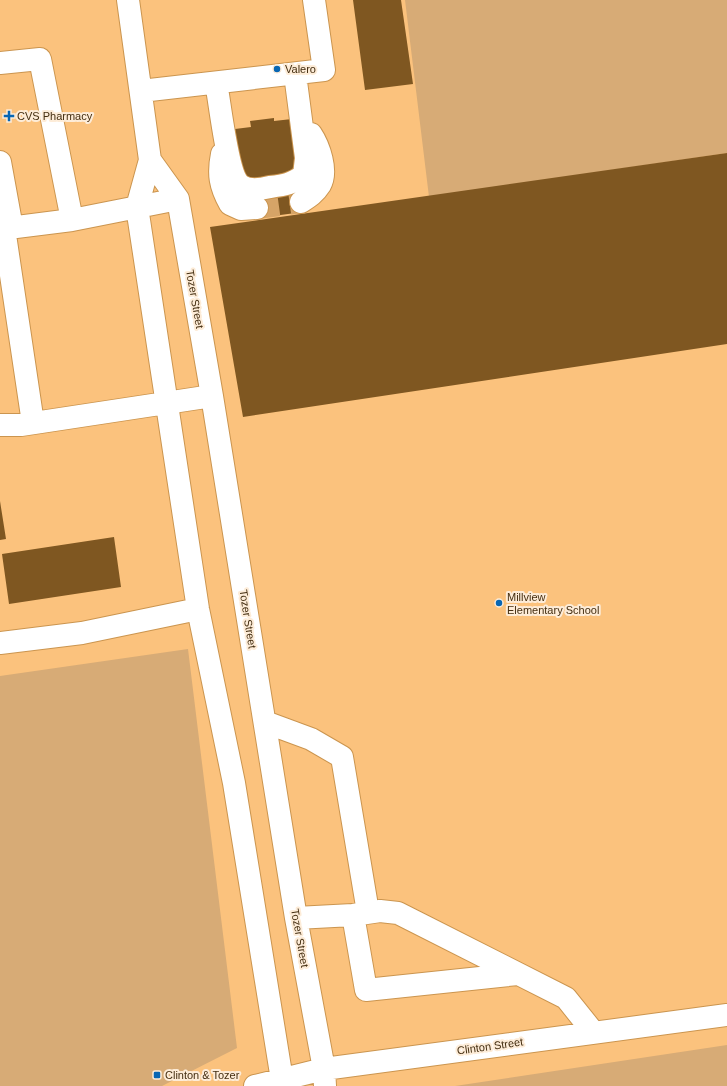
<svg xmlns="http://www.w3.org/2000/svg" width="727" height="1086" font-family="Arial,sans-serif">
<rect width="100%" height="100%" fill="#fbc27d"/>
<path fill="#d7ab76" d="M405 0H727V153L429 197Z
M188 649 237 1048 162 1086H0V676Z
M727 1045V1086H455Z"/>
<path fill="#7f5721" d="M353 0H401L413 84 365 90Z
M274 118V121L292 119 298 166 292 175 250 181 242 175 235 129 251 127 250 121Z
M727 153V344L243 417 210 227Z
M299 189 303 212 258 218 254 196Z
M0 501 6 539 0 540Z
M114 537 121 587 9 604 2 554Z"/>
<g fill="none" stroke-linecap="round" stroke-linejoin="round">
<path stroke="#d6a467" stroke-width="22" stroke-dasharray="22 11" stroke-linecap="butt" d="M257 208 301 202"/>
<g stroke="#cb954f" stroke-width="24">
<path id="minor" d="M128 0 150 160 137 207 198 609 234 783 283 1086
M0 63 40 59 72 220
M216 83C220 102 227 174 240 185 248 191 262 189 270 187 285 185 292 184 304 175L306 158 295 74
M141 91 324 70 314 0
M222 154C218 174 220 186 230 204L241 209 257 208
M150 160 178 199 212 396 296 918 324 1069 325 1086
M0 162 12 228
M301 202C309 197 315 193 320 185 328 171 319 146 311 134
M4 228 33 423
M0 229 72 220 178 199
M0 425H21L212 396
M0 643 82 633 198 609
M265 722 311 739 342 757 368 912
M353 915 366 990 518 974
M296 918 353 915 380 911 398 913 566 998 594 1033
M255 1086 324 1069 727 1015"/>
</g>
<use href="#minor" stroke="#fff" stroke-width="22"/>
</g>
<g fill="#0866b3" stroke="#fdecd8" stroke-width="1.5">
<circle cx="277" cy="69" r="4"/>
<path d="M7 110h4v4h4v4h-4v4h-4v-4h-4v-4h4z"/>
<circle cx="499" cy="603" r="4"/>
<rect x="153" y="1071" width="8" height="8" rx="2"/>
</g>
<g text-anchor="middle" stroke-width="4" stroke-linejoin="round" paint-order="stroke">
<g font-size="11" fill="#442e11" stroke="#fdecd8" text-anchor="start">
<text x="285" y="73">Valero</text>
<text x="17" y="120">CVS Pharmacy</text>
<text x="507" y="601">Millview<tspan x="507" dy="13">Elementary School</tspan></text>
<text x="165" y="1079">Clinton &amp; Tozer</text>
</g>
<g font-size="11" fill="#442e11" stroke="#fdecd8">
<text transform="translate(195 299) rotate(80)" y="4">Tozer Street</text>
<text transform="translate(248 619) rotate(81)" y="4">Tozer Street</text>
<text transform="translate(300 938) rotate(80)" y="4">Tozer Street</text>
<text transform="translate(490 1046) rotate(-8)" y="4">Clinton Street</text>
</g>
</g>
</svg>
